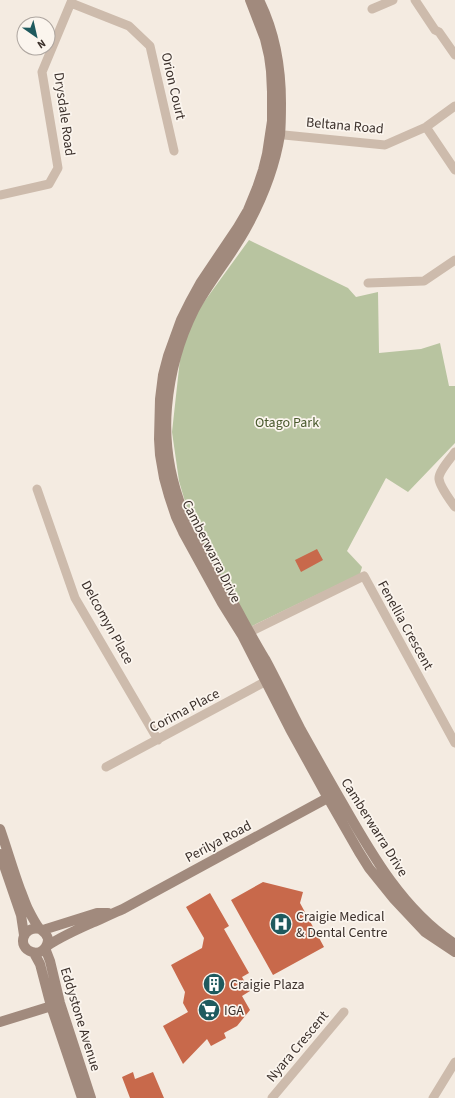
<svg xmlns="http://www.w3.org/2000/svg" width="455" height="1098" font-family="'Source Sans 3',sans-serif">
<rect width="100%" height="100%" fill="#f4ebe1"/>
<path fill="#b8c4a0" d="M249 240 348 288 356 297 378 292 379 353 421 349 440 343 449 386H455V443L408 492 386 478 347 551 362 567 360 574 248 628 191 522 179 481 172 432 181 350 196 313Z"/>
<path fill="#c8694b" d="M317 549 323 560 301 572 295 560Z
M263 882 303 892 300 903 324 947 273 975 231 900Z
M210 893 229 926 224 929 249 973 242 977 250 991 242 996 250 1010 237 1026 224 1033 226 1038 211 1046 207 1039 183 1064 163 1026 188 1012 183 1003 185 992 171 965 202 948 204 938 186 907Z
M133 1072 135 1079 153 1072 164 1098H130L122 1077Z"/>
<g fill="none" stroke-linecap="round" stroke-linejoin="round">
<path stroke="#cdbbac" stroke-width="9" d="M415 0 435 30 439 32 455 55
M71 3 129 26 150 46 174 151
M372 9 393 0
M426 127 455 170
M274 134 385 145 426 127 455 106
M0 195 49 184 58 168 42 72 72 0
M368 283 424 281 455 260
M455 452C451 458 438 472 439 479 440 487 450 500 455 507
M37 489 75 598 158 740
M244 635 364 576 455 743
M106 767 272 678
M272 1098 344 1012
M433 1098 455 1062"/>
<path stroke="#a18a7d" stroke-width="10" d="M250 0 265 39 269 56 271 71 272 92V121L267 154 263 170 257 188 248 210 238 227 201 282 190 302 181 320 168 356 163 375 160 399 159 439 160 455 164 478 169 496 176 517 183 532 222 603 242 635 290 729 328 798 359 852 369 868 394 899 425 932 455 952
M259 0C275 32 281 68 281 103 281 113 281 124 280 135 275 166 263 197 248 225 233 254 210 280 194 310 179 340 170 373 167 407 164 442 170 478 183 511 189 527 198 543 206 558 211 568 216 577 221 586 225 592 230 598 234 604 244 622 254 641 265 659 278 683 289 707 301 730 315 755 329 780 343 804 372 855 404 911 455 944
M0 829C7 849 13 870 20 889 23 896 25 903 28 909 31 915 35 923 39 928 43 932 47 933 48 939 48 948 40 955 32 952 16 947 23 925 40 929
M0 854 21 915 24 935
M43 930 97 913H108
M47 946C62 936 78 929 94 922 104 918 113 913 123 909L333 795
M45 948 50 961 60 1003 91 1098
M34 953 40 964 51 1006 82 1098
M0 1022 58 1004"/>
</g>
<defs>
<g id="hospital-disc" transform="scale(1.15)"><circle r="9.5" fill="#1f5a5e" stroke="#fbf5ee"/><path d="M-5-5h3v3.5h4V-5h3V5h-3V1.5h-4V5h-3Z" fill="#fff"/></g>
<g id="building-disc" transform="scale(1.15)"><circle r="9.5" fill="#1f5a5e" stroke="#fbf5ee"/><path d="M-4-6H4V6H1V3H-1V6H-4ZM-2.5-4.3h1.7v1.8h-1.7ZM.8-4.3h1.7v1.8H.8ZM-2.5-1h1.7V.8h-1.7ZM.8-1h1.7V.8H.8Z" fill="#fff"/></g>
<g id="supermarket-disc" transform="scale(1.15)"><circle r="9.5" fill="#1f5a5e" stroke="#fbf5ee"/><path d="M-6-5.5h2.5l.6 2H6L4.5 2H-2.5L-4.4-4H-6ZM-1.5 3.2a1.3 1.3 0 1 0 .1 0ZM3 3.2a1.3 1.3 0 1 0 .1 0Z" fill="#fff"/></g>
</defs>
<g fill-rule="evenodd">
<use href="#hospital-disc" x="281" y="924"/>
<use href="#building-disc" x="214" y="984"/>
<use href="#supermarket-disc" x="209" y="1010"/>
</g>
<g text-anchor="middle" stroke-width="3.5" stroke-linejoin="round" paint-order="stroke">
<g font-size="14" fill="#3b302b" stroke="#fbf5ee">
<text transform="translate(174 86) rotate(77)" y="5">Orion Court</text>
<text transform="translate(65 114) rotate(82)" y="5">Drysdale Road</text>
<text transform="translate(345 125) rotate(5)" y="5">Beltana Road</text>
<text transform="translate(212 551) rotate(63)" y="5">Camberwarra Drive</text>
<text transform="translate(108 622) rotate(61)" y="5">Delcomyn Place</text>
<text transform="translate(406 625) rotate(61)" y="5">Fenellia Crescent</text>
<text transform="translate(184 710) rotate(-28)" y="5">Corima Place</text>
<text transform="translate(375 827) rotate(58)" y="5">Camberwarra Drive</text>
<text transform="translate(218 841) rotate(-28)" y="5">Perilya Road</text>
<text transform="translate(81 1019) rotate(73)" y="5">Eddystone Avenue</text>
<text transform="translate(297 1046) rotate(-50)" y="5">Nyara Crescent</text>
</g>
<g font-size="14" fill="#4a5a2e" stroke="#fbf5ee">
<text x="287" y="427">Otago Park</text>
</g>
<g font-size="14" fill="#3b302b" stroke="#fbf5ee" text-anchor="start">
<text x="296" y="921">Craigie Medical<tspan x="296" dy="16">&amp; Dental Centre</tspan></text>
<text x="230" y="989">Craigie Plaza</text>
<text x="224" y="1015">IGA</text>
</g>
</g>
<g transform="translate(36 36) rotate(146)"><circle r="19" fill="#fbf5ee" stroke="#aea6a0"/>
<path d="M0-3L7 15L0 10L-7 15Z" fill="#1f5a5e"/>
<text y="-6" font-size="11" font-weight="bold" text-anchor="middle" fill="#3b302b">N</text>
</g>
</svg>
